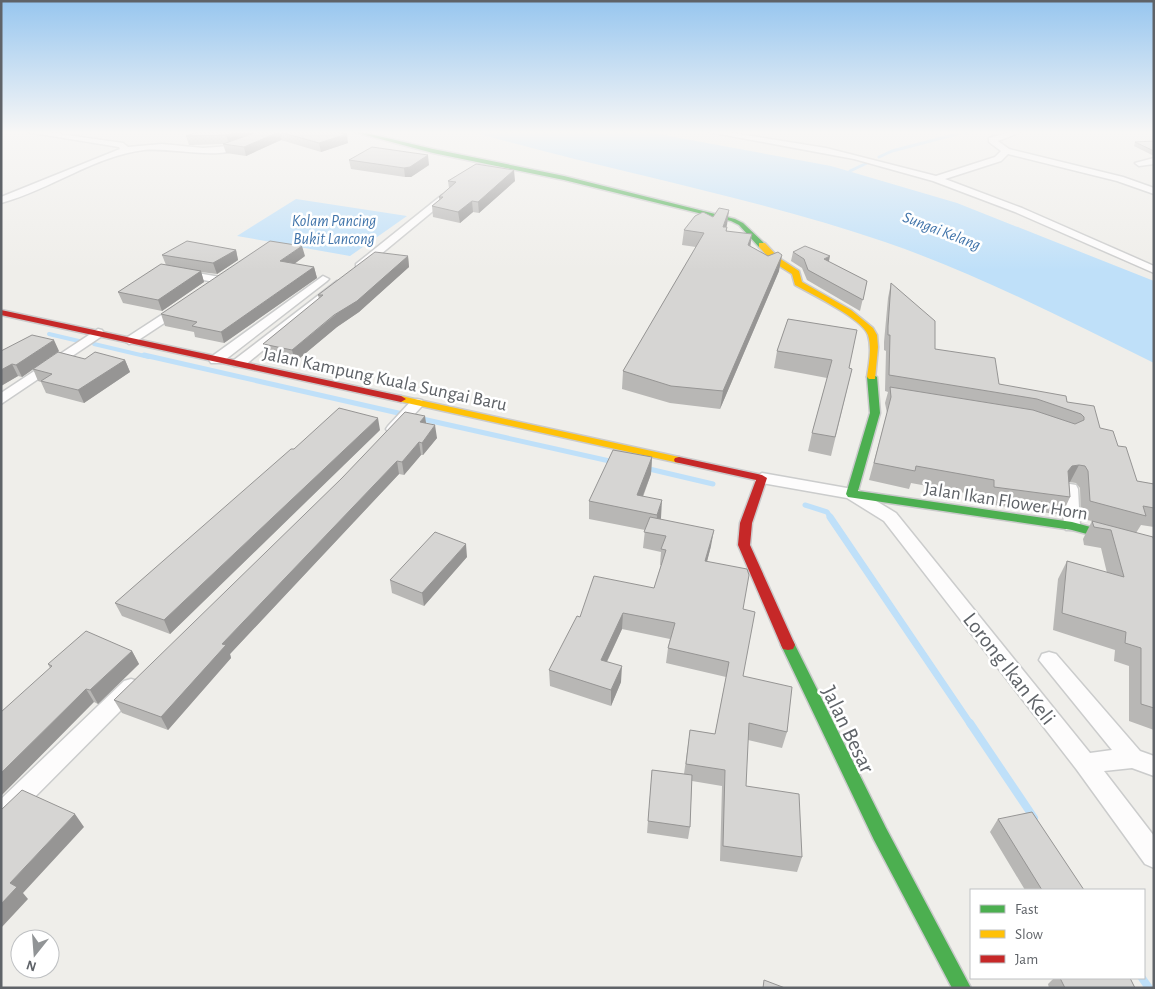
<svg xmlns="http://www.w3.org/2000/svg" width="1155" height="989" font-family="'Alegreya Sans',sans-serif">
<rect width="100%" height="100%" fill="#efeeea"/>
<path fill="#bfe0f9" d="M473 132H647L831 166 957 203 1154 281V363C1066 320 978 274 885 242 750 196 609 171 473 132Z
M296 199 407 216 350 256 237 236Z"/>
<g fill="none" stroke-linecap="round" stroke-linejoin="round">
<path stroke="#bfe0f9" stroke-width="3" d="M964 133 970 132
M879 157 892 151 957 134
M850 171 867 163"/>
<path stroke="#bfe0f9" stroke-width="4" d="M49 334 83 342
M94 344 149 357"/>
<path stroke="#bfe0f9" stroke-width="5" d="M144 355 407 415
M418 418 614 462
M645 468 713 484
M805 505 827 512 831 518"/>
<path stroke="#bfe0f9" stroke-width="7" d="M830 517 971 725"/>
<path stroke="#bfe0f9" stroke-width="8" d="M970 723 1034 818
M1142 978 1149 988"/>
<g stroke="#cbcccc" stroke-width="3">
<path id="street" d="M27 132H45L123 143 128 147 162 144 203 148 229 146 245 141 249 143C225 163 174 147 144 150 94 156 50 190 1 203V197L120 149 119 147Z
M709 132H726L826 148 936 176 995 157 1001 151 989 142V138L1010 132H1021L998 141 1009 149 1123 177 1154 188V194L1117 181 1008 154 1001 161 945 179 1022 208 1154 266V273L1015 212 933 181 854 159Z
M1154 158V164L1139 166 1135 163Z
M442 195 450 197 364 268H356V264Z
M180 270 220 277 226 280 220 283 176 275 174 273Z
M323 276 329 279 327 281 221 363H211L209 360 211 357Z
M337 281 343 284 341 286 244 366H234L232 363 234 360Z
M180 303 186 307 184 310 134 343 129 344 123 340Z
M98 329 102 330 104 333 102 336 1 404V393Z
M417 399 422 400 424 403 422 406 398 432H388L386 429 388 426 412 400Z
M762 473 858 490 896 513 1090 753 1112 750 1039 660 1042 654 1049 652 1056 654 1140 751 1154 756V776L1132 768 1104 771 1154 836V868L1145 864 1077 770 884 521 847 498 756 482 754 478Z
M1070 484 1076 485 1078 489 1080 526 1078 530H1066L1064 526 1062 489 1064 485Z
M131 679 138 681 141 687 138 693 9 823 1 826V799L124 681Z"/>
</g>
<g stroke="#cacacb" stroke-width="3">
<path id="fast" d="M354 132H362L433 149 564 176 735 219 743 223 766 245 759 247 739 225 731 221 564 180 433 153Z
M872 374 877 377 880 413 858 491 1072 522 1154 544V552L1072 530 848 497 846 494 870 413 867 377Z
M788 640 793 641 795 645 886 828 971 988H952L874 840 781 645 783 641Z"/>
</g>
<g stroke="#cacacb" stroke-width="3">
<path id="slow" d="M759 243H765L779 258 799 271 802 282 851 310 873 328 877 335 878 347 875 379H869L867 377C869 363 872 348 868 335 863 319 811 294 795 285L792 274 773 262 759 247Z
M401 396 679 457 684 460 679 463 398 401 396 399 398 397Z"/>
</g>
<g stroke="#cacacb" stroke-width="3">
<path id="jam" d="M1 310 401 396 406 399 401 402 1 315Z
M679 457 762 475 767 478 752 523 750 545 795 645 793 649 788 650 783 649 781 645 738 545 740 523 756 480 675 462 674 460 675 458Z"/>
</g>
<use href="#street" fill="#fdfcfc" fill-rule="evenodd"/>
<use href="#fast" fill="#4caf50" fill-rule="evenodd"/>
<use href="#slow" fill="#ffc107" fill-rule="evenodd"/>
<use href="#jam" fill="#c62828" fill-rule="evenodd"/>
</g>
<path fill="#b8b7b5" d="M198 132H337L348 143 321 152 281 140 246 156 226 153 223 144 189 145 186 136Z
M1154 141V156L1134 146 1135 142Z
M349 160 429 165 411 177H405L351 169Z
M448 181H515L479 213 473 212 460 223 433 217 432 206 439 200V197L449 188Z
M729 210 726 227H727V231L751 247 779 271 720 409 670 403 622 389 623 371 696 247 682 245 684 230Z
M236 250 238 260 217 274 201 272 204 282 162 311 123 303 118 292 166 265 162 255Z
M793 252 829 262 867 281 860 311 807 280 802 268 791 261Z
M305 256 294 264 314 267 317 278 224 343 195 337 194 332 165 326 161 314Z
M408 256 409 267 359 312 337 327 295 362 266 356 263 344 319 299 318 295Z
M891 283 935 349 999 384 1067 402 1100 428 1118 446 1137 481 1154 484V527L1141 525 1136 533 1154 541V730L1129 721V666L1114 661 1115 650 1053 630 1058 579 1067 561 1107 573 1101 548 1084 545 1083 539 1092 521 1081 519 1080 488 1076 483 1069 482 1070 497 1062 515 987 504V497L911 483 909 489 869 480 887 413 885 403 888 392 885 391 886 351 884 350V342L888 298Z
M788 319 849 368 852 369 831 456 808 451 812 433 827 378 774 368 777 351Z
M1 351H59L39 365 85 359 125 360 130 372 84 403 46 393 41 382 38 381 33 369 22 377 18 376 1 386Z
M426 424 437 438 423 455H421L404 475 399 474 230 654 231 658 168 730 122 713 114 700Z
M380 430 170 634 122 616 115 603 294 449Z
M652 457 651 474 643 497 661 518 660 519 711 546 707 561 743 609V676L787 732 782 748 748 740 746 786 802 857 797 872 720 861 722 786 692 781 690 827 688 839 647 833 652 770 684 774 690 730 715 734 726 677 666 663 668 648 670 639 622 629 607 662 621 682 611 706 550 686 549 670 580 617 654 588 661 565H660L661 552 643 548 645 530 589 519V501Z
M467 557 424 606 392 593 390 580Z
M132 651 139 664 98 704 94 702 50 668 48 664Z
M998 819 1084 890H1025L990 832Z
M1054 978H1130L1135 988H1049L1048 984Z"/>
<path fill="#969594" d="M238 132H251L252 136 229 144 226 135Z
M280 132 281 140 246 156 244 147Z
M347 134 348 143 321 152 319 143Z
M428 155 429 165 411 177H405L404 168Z
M514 170 515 181 479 213 478 202Z
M472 201 473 212 460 223 458 212Z
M729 210 727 225 721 242 723 227Z
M752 234 750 249 748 245Z
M302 246 305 256 283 272 280 261Z
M236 250 238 260 217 274 213 263Z
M782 255 779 271 720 409 723 391Z
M408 256 409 267 359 312 337 327 295 362 292 350Z
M830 256 828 266 824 259Z
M314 267 317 278 224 343 221 332Z
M201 271 204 282 162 311 158 300Z
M54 340 59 351 22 377 16 365Z
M125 360 130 372 84 403 78 390Z
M12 364 18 376 1 386V370Z
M425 416 427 429 420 422Z
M378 418 380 430 170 634 164 620Z
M435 425 437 438 423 455 422 443Z
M419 442 421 455 404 475 402 462Z
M652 457 651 474 637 511V495Z
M397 461 399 474 230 654 231 658 168 730 161 717 222 644Z
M1079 465 1070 482 1064 483 1068 471 1072 466Z
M662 500 661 518 656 533 657 515Z
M714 530 711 546 703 577 705 561Z
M466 544 467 557 424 606 422 593Z
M623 613 622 629 600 676 601 660Z
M132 651 139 664 98 704 90 690Z
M622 666 621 682 611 706V690Z
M86 689 94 702 1 796V773Z
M75 814 84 827 23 893 28 899 1 928V904L10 883Z"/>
<path fill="#d6d5d3" stroke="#969594" d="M198 132H238L226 135 186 136Z
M254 132H279L244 147 223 144 254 133Z
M280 132H337L347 134 319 143Z
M1154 141V151L1135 142Z
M372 147 428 155 410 167 404 168 349 160Z
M476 164 514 170 478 202 472 201 458 212 432 206 443 197H439L456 182 448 181Z
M719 208 729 210 723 227H727L726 231 752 234 748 245 768 256 778 252 782 255 723 391 671 386 623 371 704 233 684 230 695 216 703 212 713 217Z
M187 241 236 250 213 263 162 255Z
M270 241 302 246 280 261 314 267 221 332 192 326 197 322 161 314Z
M805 246 830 256 824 259 867 281 863 300 808 270 804 259 793 252Z
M375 252 408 256 357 301 334 315 292 350 263 344 323 295H318Z
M161 264 201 271 158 300 118 292Z
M891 283 935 321V349L995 358 999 384 1066 396 1067 402 1094 406 1100 428 1113 431 1118 446 1126 447 1137 481 1154 484V508L1143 506 1146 516 1090 501 1088 471 1085 466 1079 465 1072 466 1068 471 1070 497 994 487V480L916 466 915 471 874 463 891 397 890 387 1033 410 1075 424 1084 420V417L1081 414 1037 399 889 375 890 335H888V326Z
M788 319 857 330 849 368 852 369 835 437 812 433 832 360 777 351Z
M32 335 54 340 16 365 12 364 1 370V351Z
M58 352 85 359 95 352 125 360 78 390 41 381 52 374 33 369Z
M339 408 378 418 164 620 115 603 291 449H294Z
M405 412 425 416 420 422 435 425 422 443 419 442 402 462 397 461 222 644 226 645 161 717 114 700 342 478Z
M613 450 652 457 637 495 662 500 657 515 589 501Z
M650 517 714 530 705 561 747 569 749 575 743 609 755 612 743 676 792 687 787 732 749 723 746 786 799 794 802 857 723 846 725 770 686 764 690 730 715 734 729 662 668 648 675 623 623 613 601 660 622 666 611 690 549 670 577 616 580 617 594 576 654 588 666 550 661 549 666 536 644 532Z
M1092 521 1153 537 1154 541V708L1141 704V648L1125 643 1126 632 1062 613 1067 561 1124 577 1111 530 1094 527Z
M435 532 466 544 422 593 390 580Z
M86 631 132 651 90 690 86 689 1 773V712L52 666 48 664Z
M652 770 692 775 690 827 648 821Z
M22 790 75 814 10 883 17 887 1 904V810Z
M1032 812 1084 890H1042L998 819Z
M1060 978H1130L1135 988H1065Z
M764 980 785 988H763Z"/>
<linearGradient id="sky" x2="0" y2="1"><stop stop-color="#97c6ef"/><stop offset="0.49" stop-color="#f8f7f6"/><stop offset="1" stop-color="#f8f7f6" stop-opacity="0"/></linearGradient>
<rect width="1155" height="270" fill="url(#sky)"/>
<g text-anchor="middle" stroke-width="5" stroke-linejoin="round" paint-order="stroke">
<g font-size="16" font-style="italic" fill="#4174aa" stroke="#fff">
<text x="334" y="226">Kolam Pancing<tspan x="334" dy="18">Bukit Lancong</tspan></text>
<text transform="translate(942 230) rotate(21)" y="6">Sungai Kelang</text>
</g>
<g font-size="19" fill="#5f6368" stroke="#fff">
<text transform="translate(385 378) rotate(12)" y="7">Jalan Kampung Kuala Sungai Baru</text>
<text transform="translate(1006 500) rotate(9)" y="7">Jalan Ikan Flower Horn</text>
</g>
<g font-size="22" fill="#5f6368" stroke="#fff">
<text transform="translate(1010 668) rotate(52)" y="8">Lorong Ikan Keli</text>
<text transform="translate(849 729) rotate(64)" y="8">Jalan Besar</text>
</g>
</g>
<rect width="1155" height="989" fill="none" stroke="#5f6368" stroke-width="5"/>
<rect x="970" y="889" width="175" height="90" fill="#ffffff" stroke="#bfc1c3"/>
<rect x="980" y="905" width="25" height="8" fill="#4caf50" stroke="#bfc1c3"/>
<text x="1015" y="914" font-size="15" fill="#5f6368">Fast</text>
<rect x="980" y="930" width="25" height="8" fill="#ffc107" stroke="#bfc1c3"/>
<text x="1015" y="939" font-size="15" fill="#5f6368">Slow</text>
<rect x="980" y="955" width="25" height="8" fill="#c62828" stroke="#bfc1c3"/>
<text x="1015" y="964" font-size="15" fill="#5f6368">Jam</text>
<g transform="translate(35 954) rotate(197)"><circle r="24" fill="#ffffff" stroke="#bfc1c3"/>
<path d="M0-4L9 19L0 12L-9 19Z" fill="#919496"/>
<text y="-8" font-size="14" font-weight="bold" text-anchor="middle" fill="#5f6368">N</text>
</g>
</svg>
